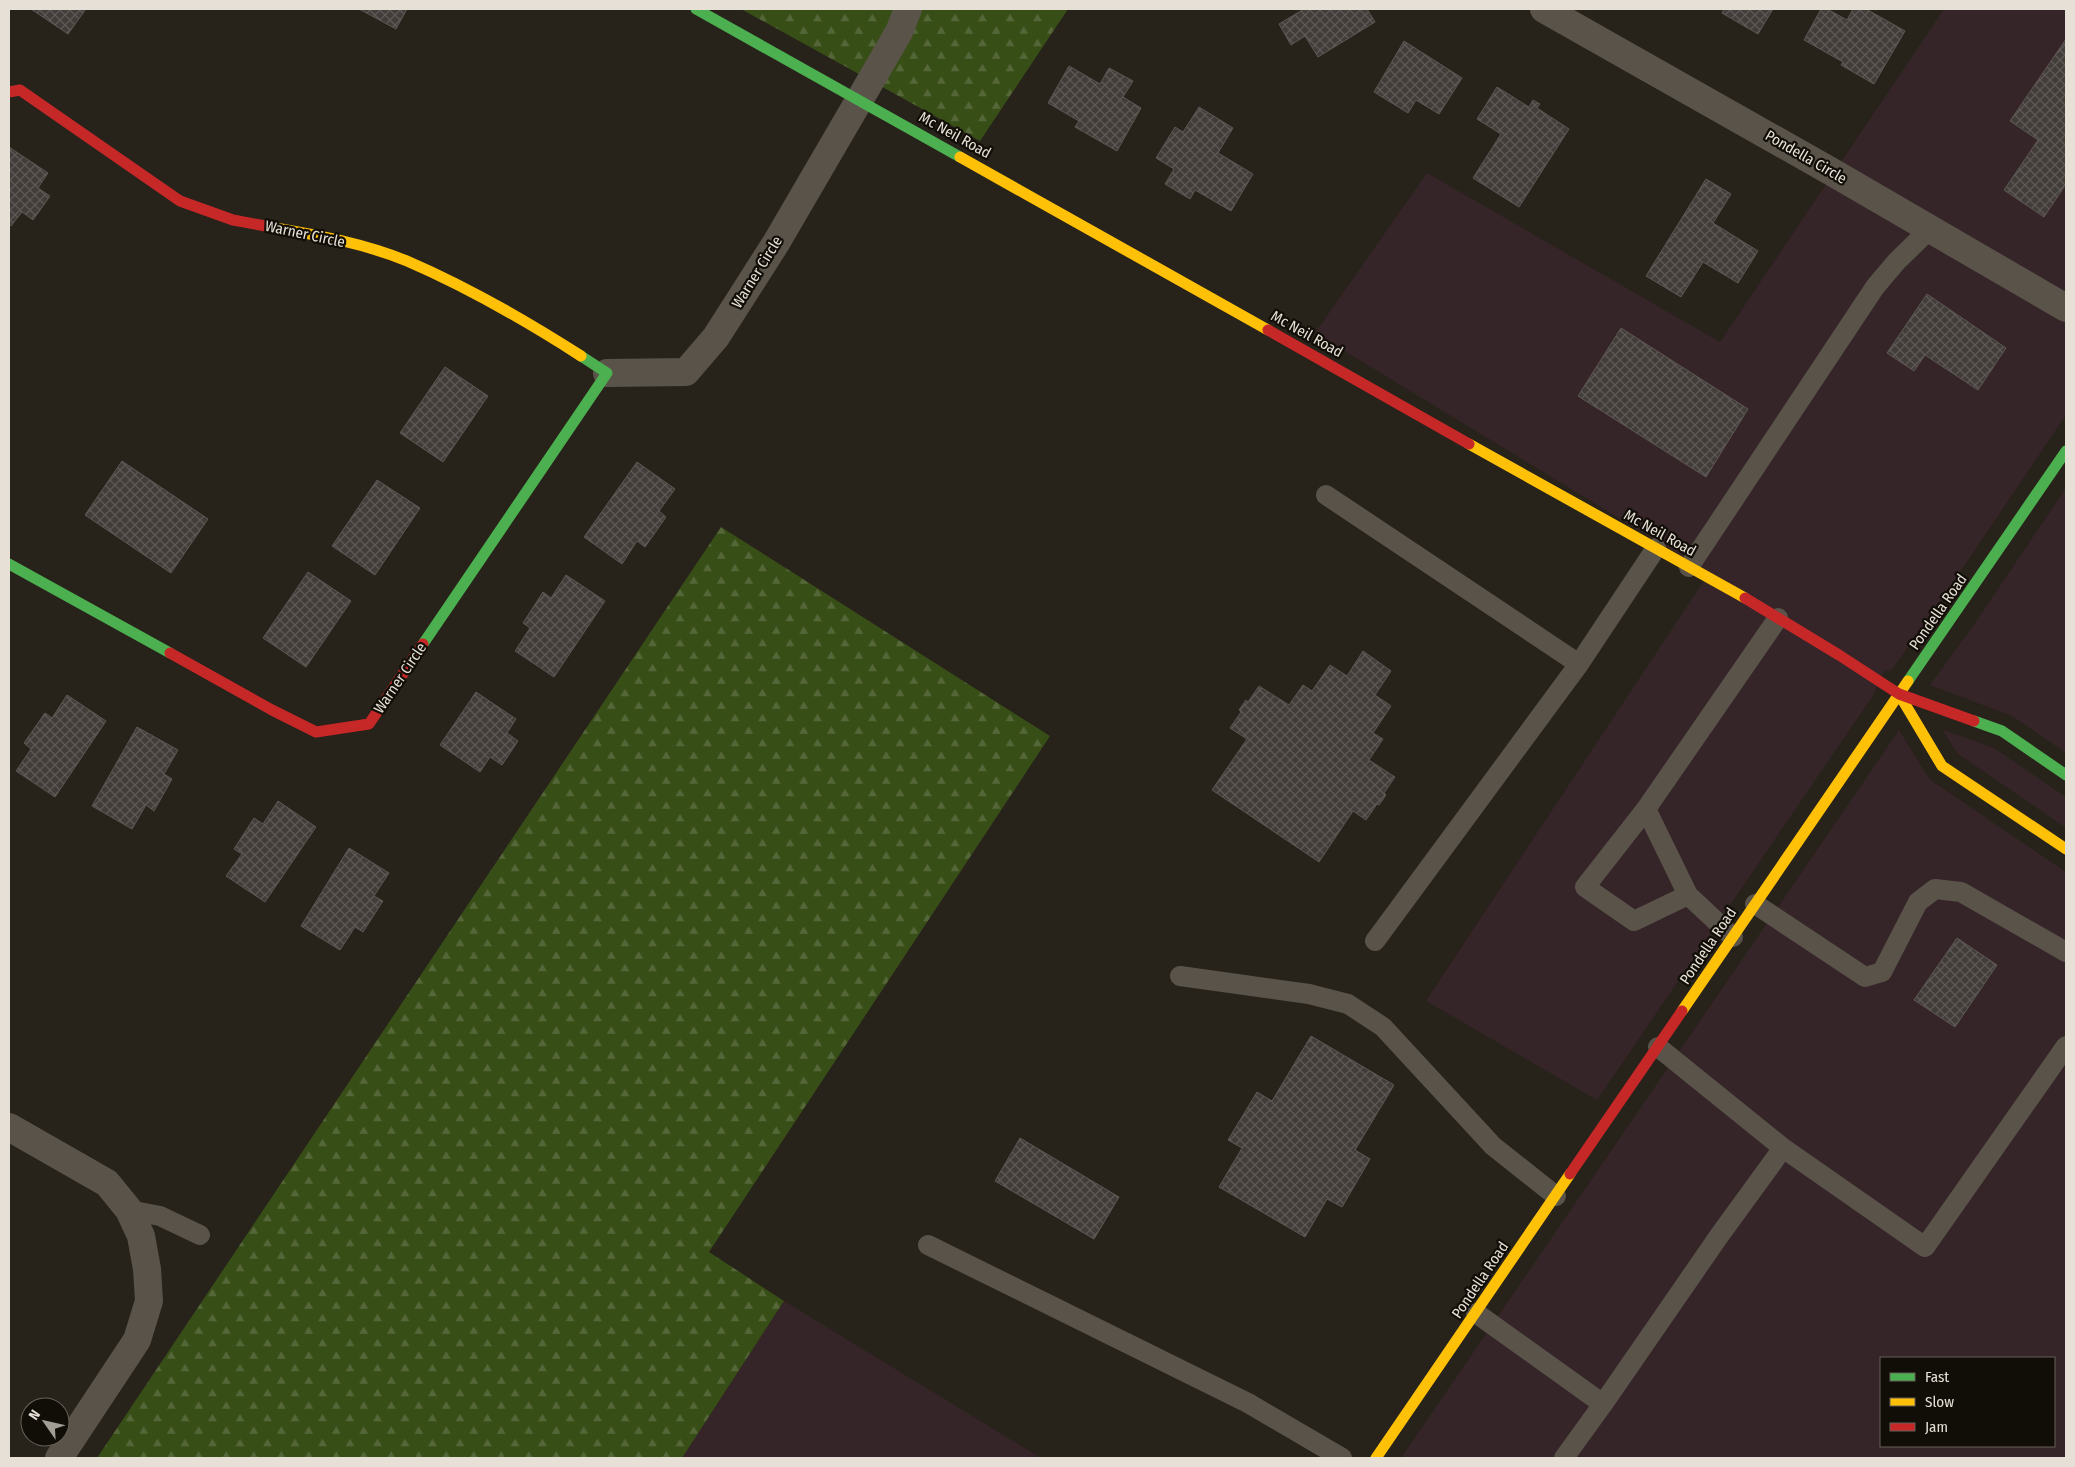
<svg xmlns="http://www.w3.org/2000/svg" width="2075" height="1467" font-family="'Fira Sans Condensed',sans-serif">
<defs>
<pattern id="forest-firs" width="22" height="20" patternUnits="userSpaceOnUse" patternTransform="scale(1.25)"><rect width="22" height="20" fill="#384e17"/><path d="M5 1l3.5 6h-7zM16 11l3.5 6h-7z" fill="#556738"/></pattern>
<pattern id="building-cross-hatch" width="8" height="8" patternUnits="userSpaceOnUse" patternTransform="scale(1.25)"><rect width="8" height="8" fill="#433d3a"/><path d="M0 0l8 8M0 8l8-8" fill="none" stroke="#5e5956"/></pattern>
</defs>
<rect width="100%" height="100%" fill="#27221a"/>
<path fill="#362528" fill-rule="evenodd" d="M1944 9H2066V415L1939 603 1893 668 1890 671 1885 670 1872 697 1597 1100 1426 1001 1709 573 1315 333 1427 173 1720 342Z
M2066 488V753L2012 716 1930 685 1973 626Z
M1942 729 1994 748 2066 797V828L1957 753Z
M1899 730 1926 774 1932 781 2066 872V1458H1401ZM1881 1358H2054V1446H1881Z
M784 1301 1041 1458H682Z"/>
<path fill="url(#forest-firs)" d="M741 9H1068L980 141Z
M721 527 1050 736 709 1252 784 1301 682 1458H97Z"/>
<path fill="url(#building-cross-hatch)" stroke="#5c5754" d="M31 9H86L68 34Z
M359 9H407L396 29Z
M1304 9H1367L1375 22 1318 57 1305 36 1291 45 1279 24Z
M1724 9H1773L1758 34 1722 13Z
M1821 9H1827L1847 20 1853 9H1866L1905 31 1874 84 1841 65 1843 62 1804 40Z
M2066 39V184L2044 217 2004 190 2038 140 2010 121Z
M1404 41 1462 78 1439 114 1416 100 1408 113 1374 92Z
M1069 66 1100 84 1109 68 1133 81 1123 97 1141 108 1117 151 1075 127 1079 121 1048 103Z
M1497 87 1529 107 1533 100 1540 104 1537 108 1569 129 1519 207 1473 178 1501 134 1477 119Z
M1199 107 1233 128 1218 153 1253 174 1231 211 1195 190 1190 199 1165 184 1174 169 1156 158 1175 127 1183 132Z
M9 147 48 173 38 188 50 196 33 220 22 212 11 226 9 224Z
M1706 179 1731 194 1713 223 1758 251 1738 283 1703 262 1681 297 1646 276Z
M1927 294 2006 348 1978 390 1925 355 1914 371 1887 353Z
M1621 328 1748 409 1706 477 1578 396Z
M445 367 488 396 443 462 400 433Z
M122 461 208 519 171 573 85 515Z
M637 462 675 489 659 511 666 517 645 547 637 541 622 564 584 537Z
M377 480 420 508 375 575 332 546Z
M308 572 351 601 306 667 263 638Z
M566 575 605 601 554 677 515 651 530 628 523 623 543 592 551 598Z
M1363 651 1391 671 1375 695 1391 706 1373 733 1383 739 1369 760 1395 777 1384 793 1386 795 1379 805 1377 804 1366 820 1353 811 1319 862 1212 790 1247 739 1230 728 1241 712 1239 710 1246 700 1248 702 1259 686 1289 705 1303 685 1312 691 1330 665 1347 676Z
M476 692 516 719 507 733 518 741 502 765 490 757 480 772 440 745Z
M67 695 106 721 55 797 16 771 31 749 24 743 45 713 52 718Z
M137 727 178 750 164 774 172 779 154 811 146 805 132 829 92 806Z
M278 801 316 827 265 902 226 876 242 854 234 849 254 818 263 824Z
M349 848 389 873 374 896 383 901 363 932 355 927 340 950 301 926Z
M1957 938 1997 965 1955 1027 1914 1000Z
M1311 1036 1394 1085 1355 1150 1370 1159 1342 1207 1327 1199 1305 1237 1219 1187 1242 1148 1228 1140 1257 1092 1272 1101Z
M1020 1138 1119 1197 1094 1239 995 1181Z"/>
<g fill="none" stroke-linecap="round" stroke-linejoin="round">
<path stroke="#59534a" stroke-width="20" d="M1326 495 1579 664 1656 548
M1689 567 1875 287 1897 261 1930 229
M1646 809 1585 887 1634 921 1688 895
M1755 904 1865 977 1882 972 1918 902 1935 889 1961 892 2066 952
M1733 937 1688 895 1646 809 1778 618
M1375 941 1579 664
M1180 976 1309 994 1348 1004 1383 1027 1493 1146 1556 1196
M1658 1047 1783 1148 1925 1247 2066 1046
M129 1210 160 1216 200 1235
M928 1245 1248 1403 1342 1458
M1476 1313 1603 1404 1564 1458
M1603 1404 1719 1236 1783 1148"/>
<path stroke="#59534a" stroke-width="28" d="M1544 9 1832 172 2066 308
M607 373 686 372 716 337 776 243 899 32 908 9
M9 1127 107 1183 129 1210 141 1236 147 1269 149 1301 137 1340 59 1458"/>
<path stroke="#4caf50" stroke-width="11" d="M696 9 960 157
M9 564 170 653
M423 644 607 373 581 356
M1908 681 2066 451
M1974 721 2002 731 2066 775"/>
<path stroke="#ffc107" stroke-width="11" d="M960 157 1268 330
M271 227C316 235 364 243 407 261 465 286 528 322 581 356
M1469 444 1745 598
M1899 694 1942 766 2066 849
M1682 1011 1908 681
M1376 1458 1570 1174"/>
<path stroke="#c62828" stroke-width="11" d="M9 92 20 90 180 201 233 220 271 227
M1268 330 1469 444
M1745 598 1839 655 1899 694 1974 721
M170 653 272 710 316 732 369 724 423 644
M1570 1174 1682 1011"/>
</g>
<g text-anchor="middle" stroke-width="4.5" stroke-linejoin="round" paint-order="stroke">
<g font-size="15" fill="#e6e0d7" stroke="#110d07">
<text transform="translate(955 135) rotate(29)" y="5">Mc Neil Road</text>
<text transform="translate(1806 157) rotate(30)" y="5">Pondella Circle</text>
<text transform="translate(305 234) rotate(12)" y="5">Warner Circle</text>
<text transform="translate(757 272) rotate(-58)" y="5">Warner Circle</text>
<text transform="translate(1307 334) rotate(29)" y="5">Mc Neil Road</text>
<text transform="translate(1660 533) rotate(29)" y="5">Mc Neil Road</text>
<text transform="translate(1938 612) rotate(-55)" y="5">Pondella Road</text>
<text transform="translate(400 678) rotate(-56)" y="5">Warner Circle</text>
<text transform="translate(1708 946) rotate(-56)" y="5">Pondella Road</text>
<text transform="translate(1480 1280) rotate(-56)" y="5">Pondella Road</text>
</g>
</g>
<rect width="2075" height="1467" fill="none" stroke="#e6e0d7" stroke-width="20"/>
<rect x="1880" y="1357" width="175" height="90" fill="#110d07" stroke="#66615a"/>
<rect x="1890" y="1373" width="25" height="8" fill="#4caf50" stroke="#66615a"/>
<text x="1925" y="1382" font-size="15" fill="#e6e0d7">Fast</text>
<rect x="1890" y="1398" width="25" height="8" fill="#ffc107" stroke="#66615a"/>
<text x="1925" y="1407" font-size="15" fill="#e6e0d7">Slow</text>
<rect x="1890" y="1423" width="25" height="8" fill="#c62828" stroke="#66615a"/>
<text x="1925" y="1432" font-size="15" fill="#e6e0d7">Jam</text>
<g transform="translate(45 1422) rotate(304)"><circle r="24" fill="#110d07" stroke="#66615a"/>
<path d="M0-4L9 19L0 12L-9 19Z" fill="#a39e95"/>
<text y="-8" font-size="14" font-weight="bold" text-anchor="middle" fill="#e6e0d7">N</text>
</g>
</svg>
